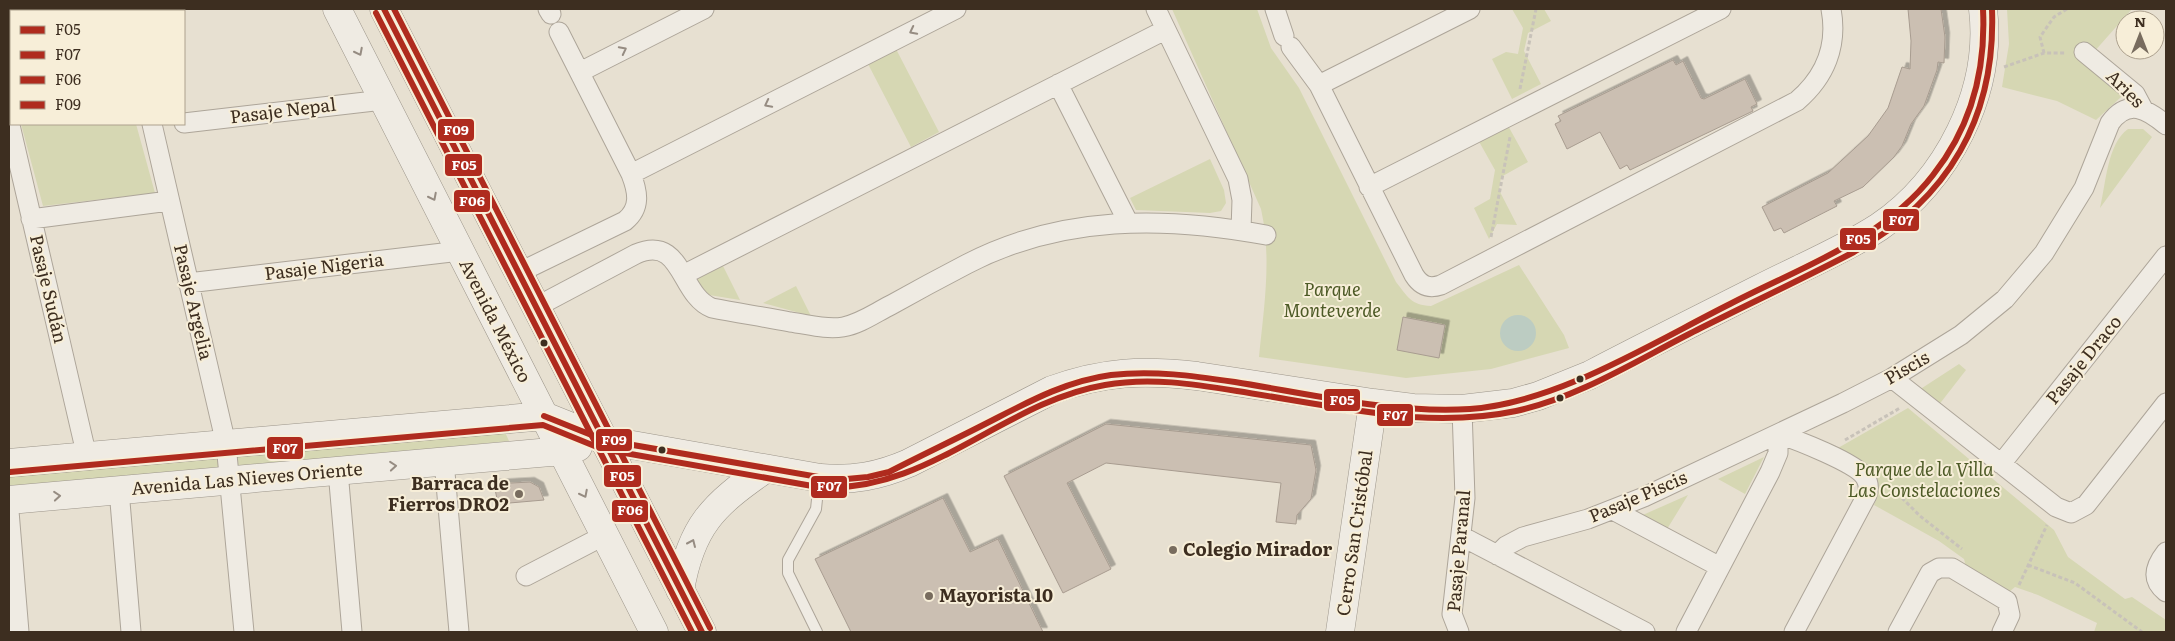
<svg xmlns="http://www.w3.org/2000/svg" width="2175" height="641" font-family="Literata,serif">
<defs>
<filter id="shadow"><feDropShadow dx="4.5" dy="-4.5" stdDeviation="0" flood-color="#0004"/></filter>
</defs>
<rect width="100%" height="100%" fill="#e7e0d1"/>
<path fill="#d6d7b3" d="M1172 9H1257L1271 48 1299 88 1396 282C1408 297 1411 305 1431 306L1519 265 1564 335 1569 348 1491 369 1406 378 1259 357C1264 307 1272 258 1261 209Z
M1512 9H1544L1551 21 1528 33 1524 51 1541 84 1512 99 1492 59 1506 52 1518 54 1523 28Z
M2007 9H2132L2093 53 2132 87 2096 120 2057 101 2002 87 2009 44Z
M896 49 939 132 911 147 868 64Z
M1506 122 1528 162 1501 177 1499 190 1517 225 1497 224 1489 239 1474 208 1490 199 1495 170 1477 138Z
M21 124H136L155 193 43 206Z
M2128 129H2143L2152 137 2100 208C2106 184 2107 144 2128 129Z
M1210 159 1224 190 1226 203 1221 211 1210 213 1136 210 1130 198Z
M723 266 740 300 703 294 695 279Z
M796 286 811 316 763 303Z
M1959 364 1966 370 1938 406 1919 390Z
M1908 408 2054 530 2068 557 2125 599 2132 597 2166 620V632H2094L2097 623 2038 595 2015 587 2009 592 1966 567 1964 559 1939 541 1874 505C1889 473 1854 465 1831 452Z
M503 428 509 441 236 469 234 454Z
M221 454 225 472 9 491V475Z
M1764 457 1745 494 1718 479Z
M1688 495 1664 534 1636 518Z"/>
<path fill="#bcccc2" d="M1500 333a18 18 0 1 1 36 0a18 18 0 1 1-36 0Z"/>
<path fill="#cbbfb2" stroke="#a89c90" filter="url(#shadow)" d="M1908 9H1941L1945 37 1944 63 1938 62 1937 70 1924 106 1911 124 1902 146 1894 157 1863 187 1834 201 1837 206 1784 233 1781 228 1774 231 1762 207 1828 173 1868 136 1888 108 1902 67 1910 69 1911 41Z
M1673 60 1676 65 1683 61 1701 98 1704 99 1745 79 1757 104 1751 107 1753 111 1630 170 1627 165 1620 169 1600 132 1567 149 1555 124 1561 121 1558 116Z
M1403 317 1445 325 1439 358 1397 350Z
M1106 424 1311 445 1316 470 1311 499 1297 515 1296 524 1276 522 1281 483 1106 463 1067 483 1111 569 1063 593 1004 476Z
M530 482 539 487 544 500 498 504 494 484Z
M943 498 970 552 998 539 1043 632H851L815 559Z"/>
<g fill="none" stroke-linecap="round" stroke-linejoin="round">
<g stroke="#ada599" stroke-width="12">
<path id="lane" d="M817 632 788 573V560L816 509 819 480"/>
</g>
<g stroke="#ada599" stroke-width="21">
<path id="street" d="M125 9V11
M548 9 551 14
M1156 9 1238 179 1242 200 1241 230
M1275 9 1284 36
M1291 47 1319 85 1414 275C1421 286 1429 289 1441 285L1797 101C1825 77 1838 46 1831 9
M2084 52 2135 94 2143 109
M9 56 11 55
M580 72 704 9
M1058 84 1128 222
M1319 85 1470 9
M9 121 87 457
M184 123 383 100
M152 124 226 444 244 632
M631 174 956 9
M1369 187 1721 9
M31 219 169 201
M518 273 625 221C641 208 638 192 631 174L559 32
M683 275 1165 30
M188 283 460 251
M536 307 636 254C683 234 679 295 712 308 738 313 764 317 790 322 807 324 825 330 843 327 860 324 875 313 891 305 916 291 942 277 967 264 1061 215 1165 216 1266 235
M1892 378 2056 507 2071 513 2086 505 2166 403
M1778 434C1795 439 1856 463 1865 477 1869 483 1869 489 1867 495L1794 632
M444 461 459 632
M2001 464 2166 256
M338 471 352 632
M119 490 131 632
M1613 510 1720 567
M9 511 19 632
M1463 537 1645 632
M2166 552C2155 566 2150 579 2166 592
M1497 555 1506 546 1523 537 1588 519 1644 497 1843 403 1892 378 1961 335 2005 299 2044 253 2084 188 2110 123C2128 98 2147 109 2166 125
M526 576 605 535
M1459 632 1452 614 1465 498 1462 409
M1686 632 1770 472 1778 453V434
M1898 632 1930 573 1939 568H1952L2007 601 2010 615 2002 632"/>
</g>
<g stroke="#9c958a" stroke-width="29">
<path id="secondary" d="M337 9 654 632
M384 9 702 632
M9 463 544 416 604 440 820 478C852 481 879 476 909 463L1052 390C1104 371 1143 370 1197 376L1373 403 1413 408 1462 409 1513 403 1538 396 1590 375C1647 345 1704 317 1761 288 1800 268 1842 251 1879 227 1947 181 1993 92 1983 9
M9 500 562 451 578 447
M680 590C691 526 713 505 765 469
M1340 632 1373 403"/>
</g>
<path stroke="#c8c2b9" stroke-width="3" stroke-dasharray="4 2.5" stroke-linecap="butt" d="M2044 53 2040 37 2054 17 2067 9
M2004 67 2044 53H2066
M1520 89 1536 9
M1491 237 1510 137
M1845 440 1900 408
M1888 484 1920 516 1962 549
M2028 565 2075 583 2142 632
M2019 585 2047 525"/>
<use href="#lane" stroke="#efebe3" stroke-width="10"/>
<use href="#street" stroke="#efebe3" stroke-width="19"/>
<use href="#secondary" stroke="#efebe3" stroke-width="28"/>
<g stroke="#f7eed8" stroke-width="10">
<path id="bus-1" d="M384 9 702 632
M544 416 604 440 836 480 868 477 889 472C922 455 956 439 989 422 1028 402 1066 381 1111 375 1153 370 1194 376 1235 382 1310 394 1393 414 1470 409 1557 403 1652 343 1730 304 1801 267 1883 240 1933 175 1971 127 1986 69 1983 9"/>
</g>
<g stroke="#f7eed8" stroke-width="10">
<path id="bus-2" d="M10 472 543 425 602 449 818 487C926 495 1003 402 1105 385 1149 377 1194 384 1237 391 1295 400 1353 412 1412 417 1446 419 1483 418 1516 411 1580 397 1639 359 1697 330 1749 304 1802 279 1854 252 1949 199 1996 117 1992 9"/>
</g>
<g stroke="#f7eed8" stroke-width="10">
<path id="bus-3" d="M376 13 692 632"/>
</g>
<g stroke="#f7eed8" stroke-width="10">
<path id="bus-4" d="M394 9 710 628"/>
</g>
<use href="#bus-1" stroke="#af2b1e" stroke-width="6"/>
<use href="#bus-2" stroke="#af2b1e" stroke-width="6"/>
<use href="#bus-3" stroke="#af2b1e" stroke-width="6"/>
<use href="#bus-4" stroke="#af2b1e" stroke-width="6"/>
</g>
<defs><path id="oneway-chevron" d="M-2-3.5L2.5 0L-2 3.5" fill="none" stroke-width="1.6" stroke-linecap="round" stroke-linejoin="round" transform="scale(1.25)"/></defs>
<g stroke="#968c82">
<use href="#oneway-chevron" transform="translate(913 31) rotate(153)"/>
<use href="#oneway-chevron" transform="translate(623 50) rotate(-27)"/>
<use href="#oneway-chevron" transform="translate(359 52) rotate(63)"/>
<use href="#oneway-chevron" transform="translate(768 104) rotate(153)"/>
<use href="#oneway-chevron" transform="translate(433 197) rotate(63)"/>
<use href="#oneway-chevron" transform="translate(393 466) rotate(-5)"/>
<use href="#oneway-chevron" transform="translate(584 494) rotate(63)"/>
<use href="#oneway-chevron" transform="translate(57 496) rotate(-5)"/>
<use href="#oneway-chevron" transform="translate(692 543) rotate(-66)"/>
</g>
<g fill="#3d2e20" stroke="#f7eed8" stroke-width="2">
<circle cx="544" cy="343" r="4.5"/>
<circle cx="1580" cy="379" r="4.5"/>
<circle cx="1560" cy="398" r="4.5"/>
<circle cx="662" cy="450" r="4.5"/>
</g>
<g fill="#786c5e" stroke="#f7eed8" stroke-width="2">
<circle cx="519" cy="494" r="5"/>
<circle cx="1173" cy="550" r="5"/>
<circle cx="929" cy="596" r="5"/>
</g>
<g text-anchor="middle" stroke-width="4" stroke-linejoin="round" paint-order="stroke">
<g font-size="18" fill="#3d2e20" stroke="#f7eed8">
<text transform="translate(2125 89) rotate(45)" y="6">Aries</text>
<text transform="translate(283 111) rotate(-7)" y="6">Pasaje Nepal</text>
<text transform="translate(324 267) rotate(-7)" y="6">Pasaje Nigeria</text>
<text transform="translate(48 289) rotate(77)" y="6">Pasaje Sudán</text>
<text transform="translate(193 302) rotate(77)" y="6">Pasaje Argelia</text>
<text transform="translate(495 321) rotate(63)" y="6">Avenida México</text>
<text transform="translate(2084 360) rotate(-51)" y="6">Pasaje Draco</text>
<text transform="translate(1907 368) rotate(-30)" y="6">Piscis</text>
<text transform="translate(247 479) rotate(-5)" y="6">Avenida Las Nieves Oriente</text>
<text transform="translate(1638 497) rotate(-23)" y="6">Pasaje Piscis</text>
<text transform="translate(1355 533) rotate(-82)" y="6">Cerro San Cristóbal</text>
<text transform="translate(1459 551) rotate(-85)" y="6">Pasaje Paranal</text>
</g>
<g font-size="18" font-style="italic" fill="#4d5a26" stroke="#f7eed8">
<text x="1332" y="296">Parque<tspan x="1332" dy="21">Monteverde</tspan></text>
<text x="1924" y="476">Parque de la Villa<tspan x="1924" dy="21">Las Constelaciones</tspan></text>
</g>
<g font-size="18" font-weight="bold" fill="#3d2e20" stroke="#f7eed8" text-anchor="start">
<text x="509" y="490" text-anchor="end">Barraca de<tspan x="509" dy="21">Fierros DRO2</tspan></text>
<text x="1183" y="556">Colegio Mirador</text>
<text x="939" y="602">Mayorista 10</text>
</g>
</g>
<g stroke="#f7eed8" stroke-width="2">
<rect x="437" y="118" width="38" height="24" rx="5" fill="#af2b1e"/>
<rect x="444" y="153" width="39" height="24" rx="5" fill="#af2b1e"/>
<rect x="453" y="189" width="38" height="24" rx="5" fill="#af2b1e"/>
<rect x="1882" y="208" width="38" height="24" rx="5" fill="#af2b1e"/>
<rect x="1839" y="227" width="38" height="24" rx="5" fill="#af2b1e"/>
<rect x="1323" y="388" width="38" height="24" rx="5" fill="#af2b1e"/>
<rect x="1376" y="403" width="38" height="24" rx="5" fill="#af2b1e"/>
<rect x="595" y="428" width="38" height="24" rx="5" fill="#af2b1e"/>
<rect x="266" y="436" width="38" height="24" rx="5" fill="#af2b1e"/>
<rect x="603" y="464" width="39" height="24" rx="5" fill="#af2b1e"/>
<rect x="810" y="475" width="38" height="24" rx="5" fill="#af2b1e"/>
<rect x="611" y="499" width="38" height="24" rx="5" fill="#af2b1e"/>
</g>
<g font-size="14" text-anchor="middle" font-weight="bold" fill="#fff">
<text x="456" y="135">F09</text>
<text x="464" y="170">F05</text>
<text x="472" y="206">F06</text>
<text x="1901" y="225">F07</text>
<text x="1858" y="244">F05</text>
<text x="1342" y="405">F05</text>
<text x="1395" y="420">F07</text>
<text x="614" y="445">F09</text>
<text x="285" y="453">F07</text>
<text x="622" y="481">F05</text>
<text x="829" y="491">F07</text>
<text x="630" y="515">F06</text>
</g>
<rect width="2175" height="641" fill="none" stroke="#3d2e20" stroke-width="20"/>
<rect x="10" y="10" width="175" height="115" fill="#f7eed8" stroke="#ada18e"/>
<rect x="20" y="26" width="25" height="8" fill="#af2b1e" stroke="#ada18e"/>
<text x="55" y="35" font-size="15" fill="#3d2e20">F05</text>
<rect x="20" y="51" width="25" height="8" fill="#af2b1e" stroke="#ada18e"/>
<text x="55" y="60" font-size="15" fill="#3d2e20">F07</text>
<rect x="20" y="76" width="25" height="8" fill="#af2b1e" stroke="#ada18e"/>
<text x="55" y="85" font-size="15" fill="#3d2e20">F06</text>
<rect x="20" y="101" width="25" height="8" fill="#af2b1e" stroke="#ada18e"/>
<text x="55" y="110" font-size="15" fill="#3d2e20">F09</text>
<g transform="translate(2140 35)"><circle r="24" fill="#f7eed8" stroke="#ada18e"/>
<path d="M0-4L9 19L0 12L-9 19Z" fill="#786c5e"/>
<text y="-8" font-size="14" font-weight="bold" text-anchor="middle" fill="#3d2e20">N</text>
</g>
</svg>
